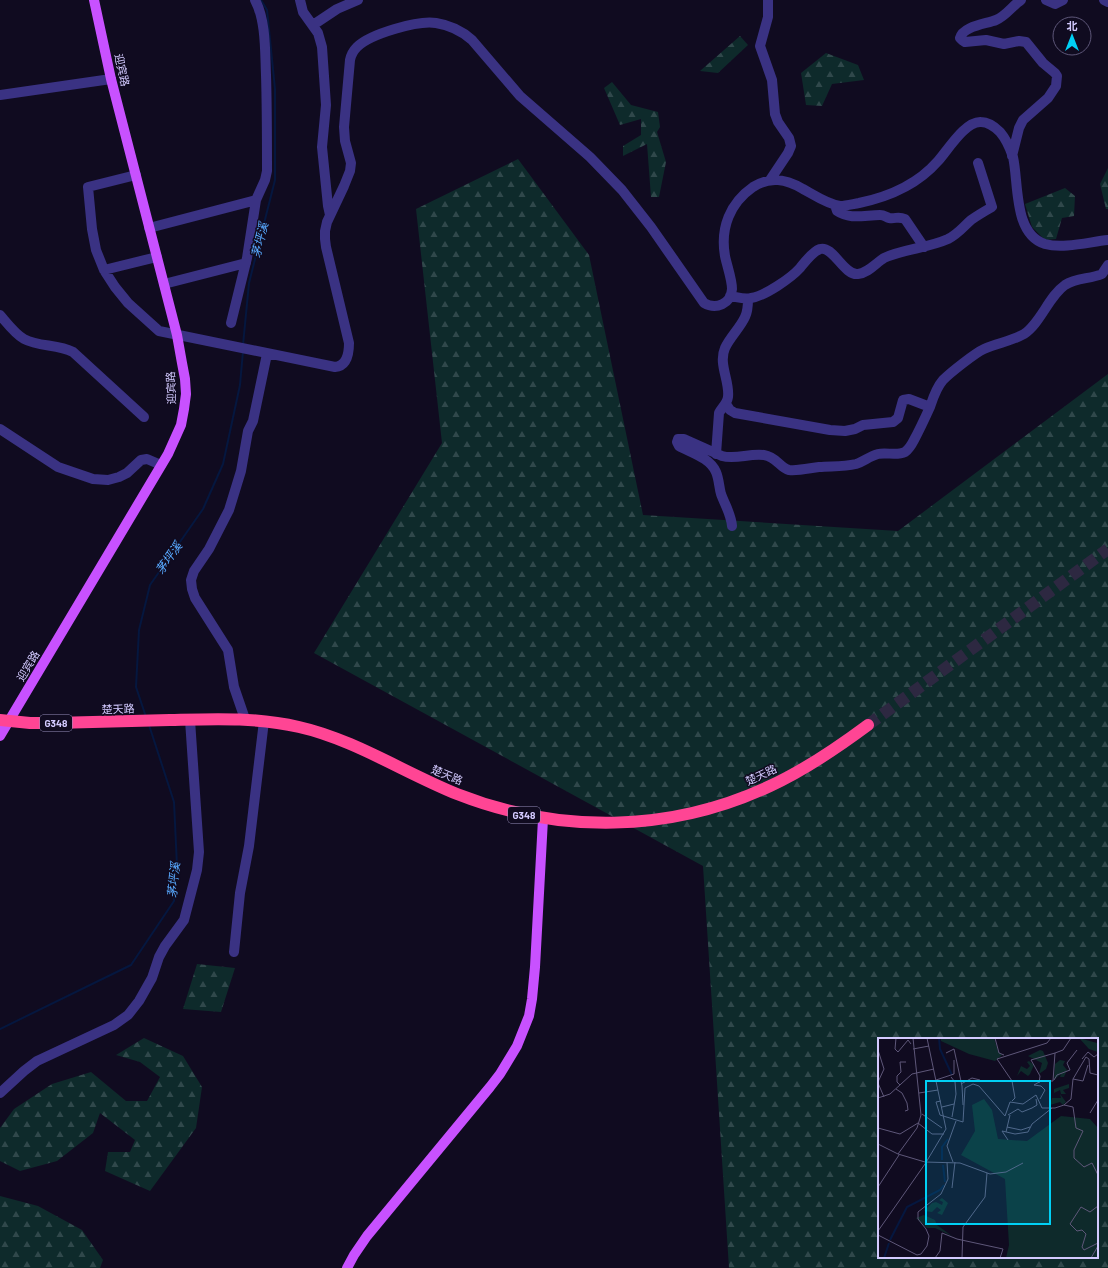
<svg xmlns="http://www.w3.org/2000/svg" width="1108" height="1268" font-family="Barlow,'Noto Sans SC',sans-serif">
<defs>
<pattern id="forest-firs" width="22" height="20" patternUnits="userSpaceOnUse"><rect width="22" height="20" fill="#0e2a2b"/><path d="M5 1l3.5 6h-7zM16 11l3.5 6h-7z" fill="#30484b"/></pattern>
</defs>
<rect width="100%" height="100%" fill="#100b20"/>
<path fill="url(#forest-firs)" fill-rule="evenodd" d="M740 36 748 45 718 73 700 71Z
M826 53 858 65 864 80 832 84 822 106 806 105 801 73Z
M612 82 631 105 658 112 660 127 657 132 666 162 659 197H651L647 144 623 156V146L641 135V119L620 125 604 88Z
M518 159 589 255 643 515 898 531 1108 374V1268H729L703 866 314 653 442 443 416 209ZM879 1039H1097V1257H879Z
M1108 168V209H1106L1100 184Z
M1065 188 1075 196 1074 216 1062 218 1056 239 1045 240 1032 227 1025 204Z
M197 964 235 968 221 1012 183 1009Z
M144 1038 183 1056 202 1087 196 1128 150 1191 105 1171 108 1152H130L135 1140 100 1113 93 1133 57 1161 20 1171 0 1161V1128L14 1109 52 1084 91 1072 126 1101H147L160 1077 140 1062 116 1055Z
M0 1196 38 1206 82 1230 103 1260 100 1268H0Z"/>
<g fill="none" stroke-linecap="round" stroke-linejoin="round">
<path stroke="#05173f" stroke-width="2" d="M243 345 249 283 275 180V89L267 10 261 0
M146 717 136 687 139 630 150 585 203 509 223 464 240 385 243 351
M0 1029 131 965 174 901 177 866 174 802 149 725"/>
<path stroke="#2d2841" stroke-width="12" stroke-dasharray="12 6" stroke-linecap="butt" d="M868 725 1108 549"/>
<path stroke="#3a3283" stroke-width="10" d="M300 0 303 12 318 33 322 47 326 105 322 147 328 206 330 215
M768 0V17L760 46 772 80 775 114 778 122 789 138 791 146 788 153 770 180
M1046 0 1055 4 1063 0
M1104 0 1108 2
M313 25 337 9 358 0
M0 95 111 79
M1012 156 1019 128 1023 120 1048 98 1056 86 1057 76 1055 73 1043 63 1026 42 1019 41 1004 44 986 40 965 42 962 40 960 38C963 26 986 24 996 20 1006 16 1012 6 1021 0
M136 175 88 187 92 229 96 250 104 270 115 287 128 303 159 331 335 367C347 366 349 353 349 343L326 247 325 239V231L327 222 344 186 350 171 351 163 345 141 344 127 350 60C351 55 353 51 357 47 370 34 418 20 436 23 449 25 462 31 472 40L520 96 590 157 622 190 651 227 704 303C716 310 731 304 732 289 732 279 727 266 725 256 720 228 730 203 753 187 770 176 786 179 803 189 814 195 827 204 840 206 846 206 853 204 859 203 888 197 918 184 938 161 948 150 965 121 981 122 989 122 995 127 1000 132 1006 139 1010 148 1013 157 1019 183 1013 234 1045 244 1063 249 1089 242 1108 240
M835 205 837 211C850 220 865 215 880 215 884 215 886 217 889 218 896 219 898 216 905 219L924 247
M149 228 256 200
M104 270 157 257
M164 284 246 263
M730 296C737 297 745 300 751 298 765 296 791 278 800 268 805 262 812 252 820 249 833 245 844 276 858 274 868 273 876 263 884 258 904 249 928 248 948 239 958 234 963 227 971 220 978 215 985 211 992 207L978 163
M0 315C7 323 15 334 24 339 39 347 58 344 73 352L144 417
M231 323 247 258 256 200 265 180 267 171C267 139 267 107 266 75 265 52 266 20 255 0
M726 404 730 410 735 413 830 430 845 431 855 429 863 425 893 422 898 418 903 400 909 399 930 407
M0 429 58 467 93 479 108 480 119 477 127 473 141 460 147 459 161 465
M716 454 719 413C722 407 727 404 728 397 730 381 718 364 725 348 730 337 740 328 745 317 748 311 748 305 748 299
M732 526C731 514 725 505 721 494 719 487 719 479 716 472 710 458 692 453 679 446L677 442 678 439H684L722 456C736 460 749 453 764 455 777 457 780 468 789 470 799 471 810 468 819 467 832 466 843 467 856 464 863 462 870 456 878 454 886 452 897 456 905 452 909 449 912 444 914 440 920 429 925 418 930 407 933 398 936 388 943 380 950 373 975 353 984 349 997 343 1012 341 1024 334 1040 324 1049 296 1065 285 1076 278 1090 279 1102 274L1108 265
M245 719 234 687 228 650 195 598 192 589 191 580 194 571 209 549 229 510 241 471 248 431 253 421 267 354
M234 952 240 893 249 846 264 721
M0 1093 24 1071 37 1061 114 1025 128 1015 139 1001 152 978 159 957 165 946 184 920 197 870 199 852 190 720"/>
<path stroke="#c851ff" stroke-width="10" d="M0 736 168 454 181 425 184 409 186 394 185 379 182 363 177 335 111 79 94 0
M347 1268 354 1255 367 1236 490 1087 500 1074 517 1046 529 1016 532 999 535 967 543 819"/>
<path stroke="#ff4594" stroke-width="12" d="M0 720 30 723H54C93 722 132 721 170 720 214 719 255 717 299 727 353 739 405 773 457 794 559 834 670 833 770 786 805 770 837 748 868 725"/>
</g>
<g text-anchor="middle" stroke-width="3" stroke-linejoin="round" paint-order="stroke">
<g fill="#100b20" stroke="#9891bc" stroke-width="1">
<rect x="40" y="715" width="32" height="16" rx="3"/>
<rect x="508" y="807" width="32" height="16" rx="3"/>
</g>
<g font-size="10" font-weight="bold" fill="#d3caff">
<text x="56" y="727">G348</text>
<text x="524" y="819">G348</text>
</g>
<g font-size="11" fill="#d3caff" stroke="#100b20">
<text transform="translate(122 70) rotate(77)" y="4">迎宾路</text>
<text transform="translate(171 388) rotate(-92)" y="4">迎宾路</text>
<text transform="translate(28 666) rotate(-59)" y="4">迎宾路</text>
<text transform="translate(118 709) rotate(-2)" y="4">楚天路</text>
<text transform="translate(447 775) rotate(23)" y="4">楚天路</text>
<text transform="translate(761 775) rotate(-25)" y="4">楚天路</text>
</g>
<g font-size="12" font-style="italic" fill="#58a9ff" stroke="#100b20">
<text transform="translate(260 240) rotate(-76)" y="4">茅坪溪</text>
<text transform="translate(169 558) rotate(-55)" y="4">茅坪溪</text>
<text transform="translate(174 880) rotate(-84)" y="4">茅坪溪</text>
</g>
</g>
<g transform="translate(878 1038)">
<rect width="220" height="220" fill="#100b20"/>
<path d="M201 0 219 5 220 14 211 11ZM162 12 165 13 170 25 168 31 161 36 164 25 150 18ZM182 22 187 23 185 27 189 32 186 39H182L183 36 176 42 177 26ZM151 23 156 27 152 36 150 38 143 33 139 38 143 28 149 31 152 28 149 24ZM191 46V50L185 52 188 56H183L182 52 176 55V51ZM182 56 188 64 185 67 182 64 172 67 174 60H183ZM106 61 114 72 120 101 149 103 183 78 212 81 220 90V220H128L131 207 127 141 83 117 97 93 94 67ZM64 160 70 165 64 177 59 175 63 172 59 169 54 174 46 173 54 165 58 164 64 167 65 164 61 162ZM46 177 57 182 59 187 74 198 57 190H49L38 180Z" fill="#0e2a2b"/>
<path d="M63 0H116L120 13 124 17 117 23 91 16 63 3Z" fill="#0e2a2b"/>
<path fill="none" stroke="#05173f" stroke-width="2" d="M61 0 62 11 74 37M64 122V109L70 101M65 127 67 144M12 202 29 169 62 152 66 147M6 220 11 205"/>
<path fill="none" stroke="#5e5779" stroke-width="1" d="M18 0 17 11 20 14 30 2 33 6M35 0 43 77 39 90 20 116 47 124 82 125 112 136 128 134 145 125M117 0 121 15 126 17M35 11 51 8M0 12 6 31 0 44M68 15 76 11 84 48 85 67M204 21 210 14 216 19 220 16M73 39 77 44 78 56 74 79M195 41 205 43 210 27M58 42 76 36V22M176 42 179 37 192 32 189 25 199 12M0 45 6 59M161 45 162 38 153 22 177 15M83 46 94 40 102 42M22 47 19 44V38L23 34 22 24H28M18 51 24 55 29 65 30 72 27 73M41 55 60 52M0 60 12 56 34 36 56 31M162 61 167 52 163 48 156 47 163 43H175L177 15 185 12 193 0M63 63 58 64 62 77 85 84 87 50 95 46 101 48 127 78 132 64 145 66 158 57 164 70H177L186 67 193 61 195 41 208 19 211 21 212 35 220 37M134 63 137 60 134 43 119 21 169 5 173 0M186 67 195 69 198 90 205 93 196 112V120L206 129 214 125 220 137M64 69 76 66M212 75 220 62M44 76 64 90M130 77 140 71 144 74 154 70 159 67 158 61M129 89 143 92 152 89M0 90 22 96 40 85 54 96H66M128 94 132 77M130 102 124 93 137 96 150 94 154 86 174 70M0 106 20 116M75 124 69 108 78 83M0 149 21 117M74 150 77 124M220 168 212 174 203 169 192 186 199 193 204 192 208 196 204 209 206 212 220 205M0 193 47 126 68 91 49 0M0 197 39 217 43 216 49 208 51 198 48 191 40 181V174L63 156 70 141 69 124M57 220 62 213 64 195 79 201 125 211 122 220M84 220 85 189 107 159 109 135M213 220 220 208"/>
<path fill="#00d0f5" fill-opacity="0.15" stroke="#00d0f5" stroke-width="2" d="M48 43H172V186H48Z"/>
<rect width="220" height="220" fill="none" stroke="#d3caff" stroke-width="2"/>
</g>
<g transform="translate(1072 36)"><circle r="19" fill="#100b20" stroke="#5e5779"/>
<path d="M0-3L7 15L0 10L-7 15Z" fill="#00d0f5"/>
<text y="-6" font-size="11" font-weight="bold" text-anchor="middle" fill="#d3caff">北</text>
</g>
</svg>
